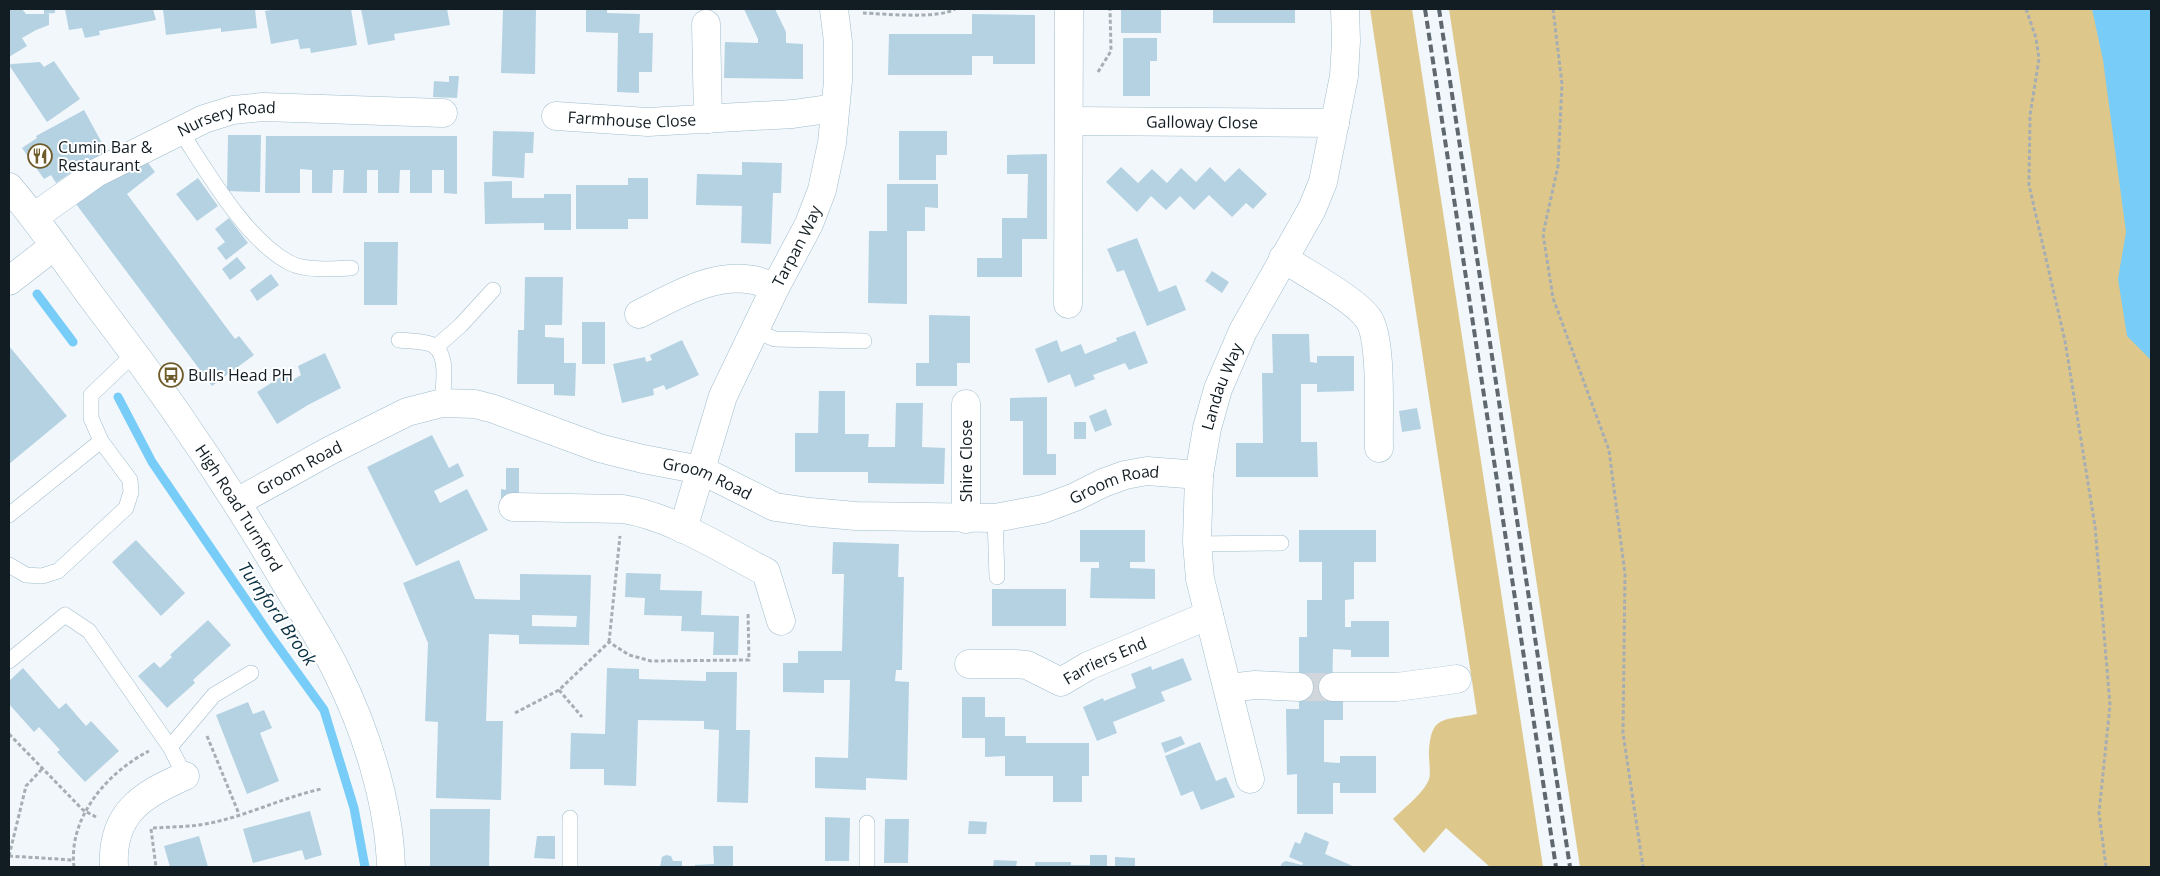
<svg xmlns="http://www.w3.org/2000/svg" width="2160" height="876" font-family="'Open Sans',sans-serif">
<rect width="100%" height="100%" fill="#f1f7fb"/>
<path fill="#dec78b" d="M1370 9H1412L1543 867H1490L1446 828 1424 853 1393 819C1402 810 1425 792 1429 779 1431 773 1429 763 1429 756 1430 714 1443 721 1477 714Z
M1449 9H2151V867H1580Z"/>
<path fill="#77ccf8" d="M2092 9H2151V360L2127 336 2118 279 2126 232 2103 60Z"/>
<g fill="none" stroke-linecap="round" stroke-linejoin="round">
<path stroke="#77ccf8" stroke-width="9" d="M37 294 73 342
M118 397 152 462 272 638 324 710 354 808 365 867"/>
</g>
<path fill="#b5d2e3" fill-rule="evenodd" d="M9 9H22L26 14H49V25L36 30 22 38 27 46 9 57Z
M44 9H55V13L44 14Z
M65 9H153L156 20 99 31 100 35 85 38 82 28 69 30Z
M163 9H255L257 28 221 32V28L166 35Z
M278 9H351L357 45 311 53 310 48 300 49 298 39 271 44 265 11Z
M361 9H447L450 25 394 34 395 40 368 45Z
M503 9H536L535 74 501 73Z
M586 9H607V13L640 14 639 33H653L652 72H639V93L617 92 618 33 586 32Z
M744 9H775L786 32V43L803 44V79L724 78 725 42 758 43V39Z
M1121 9H1161V33H1121Z
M1213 9H1295V23H1213Z
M972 14 1035 15V64H993V56H972V75H888L889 34H972Z
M1123 38H1157V61H1150V96H1123Z
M54 61 80 99 47 122 9 65 12 64 40 62 44 67Z
M449 76H459L457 98 433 97 434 81 449 82Z
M84 110 108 154 81 166 56 183 51 175 44 179 22 148 37 138 36 136Z
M493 131 534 132 533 153H525L524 178 492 176Z
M899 131H947V155H936V180H899Z
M228 135H261L260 192 227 191Z
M266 136H457V194L444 193V170H432V193H410V170H400L399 193H378V170H367V193H343L344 170H333L332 193H312V170L300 169V193H265Z
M1047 154V239H1022V277H977V258H1002V218H1027L1028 174H1007V155Z
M146 160 155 172 127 194 235 339 239 336 254 355 212 386 76 204 122 170Z
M742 162 782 163 781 193H773L771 244 741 243 742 206 696 205 697 174 742 175Z
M1121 167 1138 183 1152 169 1167 183 1181 168 1196 182 1210 167 1225 182 1239 168 1267 194 1253 209 1246 203 1232 217 1209 195 1194 210 1180 196 1166 210 1151 196 1137 212 1106 182Z
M198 178 218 206 197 221 176 194Z
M628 178H648V219H628V229H576V185H628Z
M512 181V198H544V194H571V230H544V223L485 224 484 182Z
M887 184H938V208L925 207V231H907V304L868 303 869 231H887Z
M229 218 248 243 226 260 217 248 225 242 215 229Z
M1137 238 1159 292 1176 285 1186 310 1147 326 1124 270 1117 272 1107 249Z
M364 242H398L397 305H364Z
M237 257 246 268 230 280 222 269Z
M1212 271 1229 282 1222 293 1205 281Z
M271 274 279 285 257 301 250 290Z
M525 277H563L562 325H545V337L564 338V363H576L575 396 554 395V384H517L518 330H524Z
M929 315 970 316V363H957V386H916V363H929Z
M582 322H605V364H582Z
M1135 331 1148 363 1129 370 1125 363 1093 375 1095 379 1075 387 1070 374 1048 383 1035 349 1057 340 1061 352 1081 344 1085 354 1117 341 1116 338Z
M1272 334H1309L1310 362 1317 363V356H1354V391L1317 392V384H1301V442H1317L1318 477H1236V443H1263L1262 373H1273Z
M682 340 699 375 666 390 664 385 653 389 654 395 622 403 613 364 645 357 646 362 652 360 650 355Z
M9 346 67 416 9 464Z
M325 353 341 388 308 405 277 424 257 392 287 373 291 381 301 375 298 366Z
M819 391H845V434H869L868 447H895L896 403H923L922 447 945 448 944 484 868 483V472H795V433H818Z
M1047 397V454H1056V475H1023V421H1010V398Z
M1417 408 1421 429 1402 432 1399 411Z
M1106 409 1112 425 1095 432 1089 416Z
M1074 422H1086V439H1074Z
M432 435 449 468 458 463 464 476 434 491 440 503 467 489 488 530 416 566 367 467Z
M506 468H519V503H501V489L506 490Z
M1080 530H1145V562H1130V568L1155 569V599L1090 598 1091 568H1099V562H1080Z
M1299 530H1376V562H1354V599L1345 600V627H1351V621H1389V657H1351V650L1333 649 1332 698H1343V720H1324V762L1340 763V756H1376V793H1340V783H1333V814H1297V774L1287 775 1286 709H1299V637H1307V600H1322V562H1299Z
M136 540 185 593 161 616 112 562Z
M833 542 899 544 898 577H904L902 670H896L895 681 909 682 907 780 866 778V790L815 788V757L848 758 850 680H824V693L783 692V663H798V651H842L844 574H832Z
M459 560 475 599 520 600V574L591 575 589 645 519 644V635L489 634 486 721H503L501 800 436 798 438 722 425 721 428 643 403 583ZM532 615 577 616 576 627 532 626Z
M626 573 661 574 660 590 702 591 701 615 739 616 738 655H713L714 632 681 631 682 616 644 615 645 598 625 597Z
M992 589H1066V626H992Z
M208 620 231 645 193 680 195 683 167 708 138 676 154 662 160 668 172 657 170 655Z
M1183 658 1192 680 1161 692 1165 701 1113 722 1117 733 1097 741 1083 707 1103 698 1104 701 1136 688 1131 674 1151 666 1152 670Z
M23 668 59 709 66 703 86 726 91 721 119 751 85 782 57 752 60 750 39 727 34 732 9 704V681Z
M607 668 639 669V679L706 681V672H737L736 730H750L748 803 717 802 719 730 704 729V721L638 720 636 786 604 785V769H570L571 733 605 734Z
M962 697H985V717H1005V736H1026V743H1089V776H1082V802H1053V776H1005V756L985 757V738H962Z
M248 702 253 714 264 710 272 728 260 733 279 781 247 794 216 715Z
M1181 736 1185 744 1165 753 1161 743Z
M1200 742 1216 781 1226 777 1235 797 1201 810 1193 791 1181 796 1165 756Z
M430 809H490L489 867H430Z
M310 811 322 855 305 860 302 850 253 863 243 829Z
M825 817 850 818 849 861H825Z
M885 819H909L908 863H884Z
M969 821 987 822 986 834H968Z
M1305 832 1329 842 1325 854 1355 867H1280L1282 863 1286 861 1302 865 1303 863 1289 857 1295 842 1300 844Z
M199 836 208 867H170L164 846Z
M537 836H555V859L534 858Z
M713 846H733V867H695V865L714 864Z
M666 855 671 856 673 861H682V867H660L662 857Z
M1090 855H1107V867H1035V862H1071V865H1090Z
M1115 857 1135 858V867H1115Z
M994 860 1017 861 1016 867H993Z"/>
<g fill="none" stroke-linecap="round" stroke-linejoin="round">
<path stroke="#d0d6db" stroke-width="28" stroke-dasharray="28 14" stroke-linecap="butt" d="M1299 687H1333"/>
<g stroke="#a0bdcd" stroke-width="16">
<path id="lane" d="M181 132C208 173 246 240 290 263 305 271 334 269 351 268
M754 331 775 339 864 341
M399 340C408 341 418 341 427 343 451 348 443 385 442 403
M436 347 461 325 493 290
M9 515 101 441
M995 518 997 577
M1197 544 1281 543
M9 565 26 575 42 576 58 571 126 508 131 492 130 480 101 441 91 418V395L135 353
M9 661 65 615 89 631 170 747 185 776
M170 747 214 695 251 673
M570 818V867
M867 867V823"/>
</g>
<g stroke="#a0bdcd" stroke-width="29">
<g id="street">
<path d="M706 24 708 119"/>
<path id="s1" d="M556 116 648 122 793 114 835 108"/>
<path id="s2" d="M1070 121 1335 123"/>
<path id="s3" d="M34 217 96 173 204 119 233 110 263 107 443 113"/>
<path d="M1283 258C1305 273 1353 298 1368 318 1383 339 1378 419 1379 448"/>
<path d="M9 281 54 246"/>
<path d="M1068 304 1069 9"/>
<path d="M639 314C674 297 713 272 753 280 761 281 768 285 775 288"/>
<path d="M966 404V519"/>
<path id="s4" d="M237 502 329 451 407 412 442 403 475 404 494 409 599 448 643 459 701 470 775 507 810 512 856 516 995 518 1043 509 1075 497 1103 483 1125 475 1147 471 1199 475"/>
<path d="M513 507 623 509C673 517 721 549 766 572L781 621"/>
<path id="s5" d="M683 529 723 396 775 288 809 224 822 190 832 143 838 81V42L834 9"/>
<path id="s6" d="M969 664H1014L1027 665 1061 682 1088 666 1209 615"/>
<path d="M1333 687H1397L1457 679"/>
<path d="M1229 688 1255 685 1299 687"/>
<path id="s7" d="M1250 779 1200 579 1197 542 1199 475 1207 428 1218 389 1243 331 1312 209 1323 182 1344 76 1346 41 1345 9"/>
<path d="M114 867C111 814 141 795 185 776"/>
</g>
</g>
<g stroke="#a0bdcd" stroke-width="29">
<g id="secondary">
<path id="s8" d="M9 187C45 229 75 276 109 320 171 401 226 483 278 570 297 603 319 635 336 670 365 728 389 801 391 867"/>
</g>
</g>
<path stroke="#a7aeb3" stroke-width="3" stroke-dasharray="4 2.5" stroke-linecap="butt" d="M1553 9 1562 84 1558 166 1543 234 1553 298 1609 450 1625 574 1623 733 1643 867
M2026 9 2036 38 2039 59 2030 115 2029 185 2065 341 2095 526 2110 705 2099 813 2106 867
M863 13C884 14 939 19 955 9
M1098 72 1111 51 1110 9
M609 642 620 536
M559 690 582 717
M515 713 559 690 609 642 629 655 651 661 749 660 748 613
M9 734 83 810 96 817
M207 736 239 814
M153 828C168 827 184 827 199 825 241 819 280 798 321 789
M151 829 156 867
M9 856 26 786 42 769
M9 856 73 860
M74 867C68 817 108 772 149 751"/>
<use href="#lane" stroke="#fff" stroke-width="15"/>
<use href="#street" stroke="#fff" stroke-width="28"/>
<use href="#secondary" stroke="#fff" stroke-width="28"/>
<path stroke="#5f686e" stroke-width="4" stroke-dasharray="8 4" stroke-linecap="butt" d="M1425 9 1556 867
M1439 9 1570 867"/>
</g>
<defs>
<g id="restaurant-ring" transform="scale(1.25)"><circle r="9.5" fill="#fff" stroke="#6e5c2a" stroke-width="1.5"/><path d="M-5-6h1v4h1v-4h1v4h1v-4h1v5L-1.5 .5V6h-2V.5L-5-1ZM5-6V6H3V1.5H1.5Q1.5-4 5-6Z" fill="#6e5c2a"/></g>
<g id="bus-ring" transform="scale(1.25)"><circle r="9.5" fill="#fff" stroke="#6e5c2a" stroke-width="1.5"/><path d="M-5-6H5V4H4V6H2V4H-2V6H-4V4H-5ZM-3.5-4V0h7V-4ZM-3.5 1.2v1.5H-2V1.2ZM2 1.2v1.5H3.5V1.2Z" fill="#6e5c2a"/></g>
</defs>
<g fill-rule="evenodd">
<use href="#restaurant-ring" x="40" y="156"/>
<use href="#bus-ring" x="171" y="375"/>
</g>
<g text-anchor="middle" stroke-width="4" stroke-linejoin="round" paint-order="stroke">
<g font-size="16" fill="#121d23" stroke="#fff">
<text dy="6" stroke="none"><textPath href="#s1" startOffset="76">Farmhouse Close</textPath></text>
<text dy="6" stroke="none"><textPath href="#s3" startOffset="219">Nursery Road</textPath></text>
<text dy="6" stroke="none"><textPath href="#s2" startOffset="132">Galloway Close</textPath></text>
<text dy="6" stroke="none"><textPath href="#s5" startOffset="306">Tarpan Way</textPath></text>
<text dy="6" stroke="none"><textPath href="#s7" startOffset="402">Landau Way</textPath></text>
<text transform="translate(966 461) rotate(-90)" y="6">Shire Close</text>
<text dy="6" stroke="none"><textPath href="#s4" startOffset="71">Groom Road</textPath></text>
<text dy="6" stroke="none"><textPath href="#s4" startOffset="506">Groom Road</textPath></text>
<text dy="6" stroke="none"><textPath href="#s4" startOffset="926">Groom Road</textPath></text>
<text dy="6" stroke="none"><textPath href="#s8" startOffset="395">High Road Turnford</textPath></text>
<text dy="6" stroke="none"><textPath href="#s6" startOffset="145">Farriers End</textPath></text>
</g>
<g font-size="16" fill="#121d23" stroke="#fff" text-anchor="start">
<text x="58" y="153">Cumin Bar &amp;<tspan x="58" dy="18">Restaurant</tspan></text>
<text x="188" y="381">Bulls Head PH</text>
</g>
<g font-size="18" font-style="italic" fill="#0a3143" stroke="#fff">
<text transform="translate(277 614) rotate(55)" y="6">Turnford Brook</text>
</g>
</g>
<rect width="2160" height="876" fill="none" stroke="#121d23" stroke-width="20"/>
</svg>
